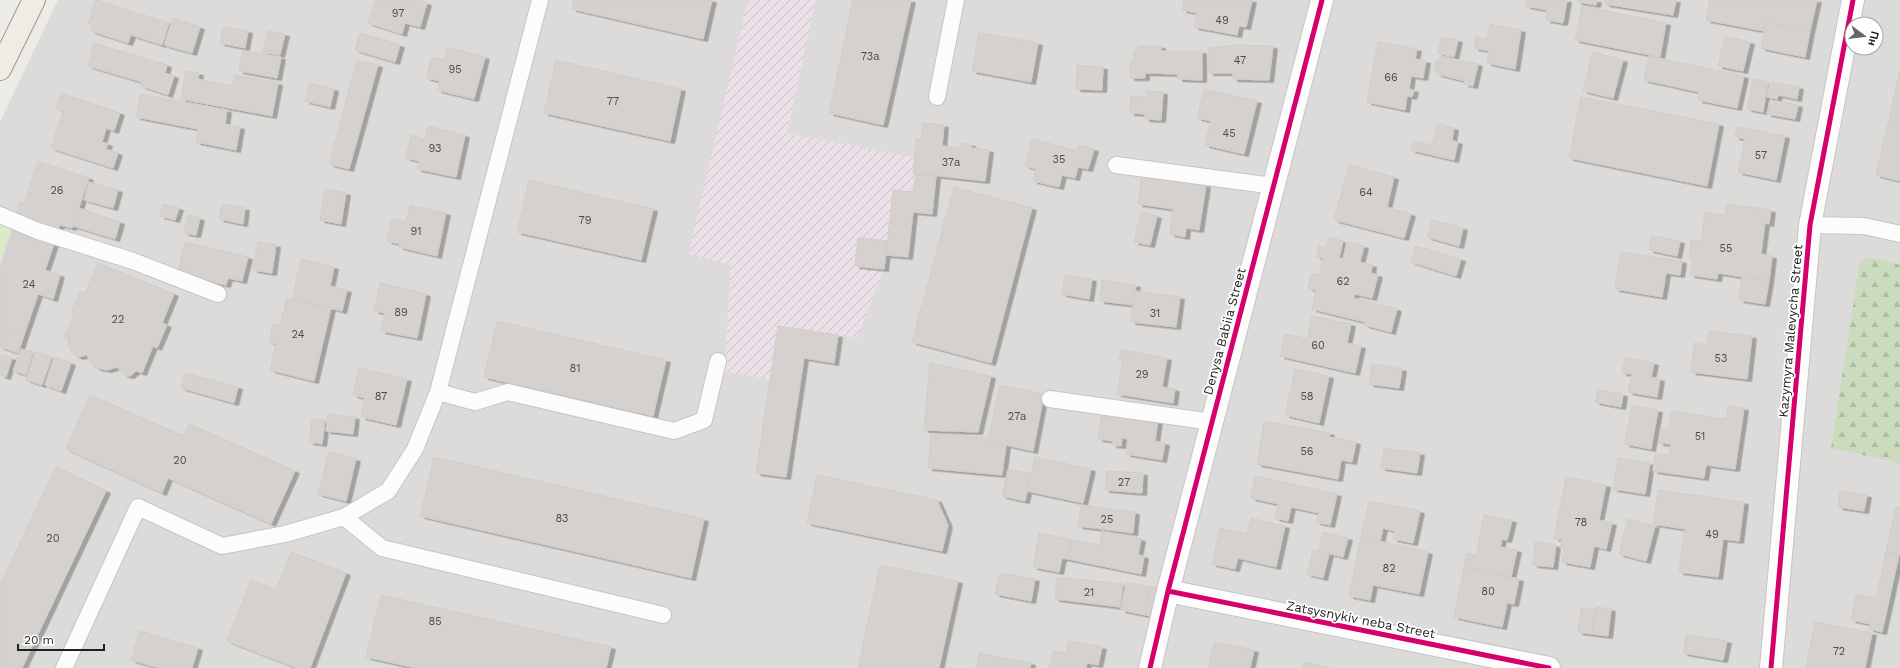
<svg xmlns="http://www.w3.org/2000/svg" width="1900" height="668" font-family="'Work Sans',sans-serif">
<defs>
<pattern id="industrial-furrows" width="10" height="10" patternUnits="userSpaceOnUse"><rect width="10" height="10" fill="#ebe0e7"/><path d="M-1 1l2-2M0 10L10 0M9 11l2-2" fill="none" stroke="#c9c0c6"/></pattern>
<pattern id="forest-firs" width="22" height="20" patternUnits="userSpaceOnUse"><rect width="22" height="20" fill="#cadcbd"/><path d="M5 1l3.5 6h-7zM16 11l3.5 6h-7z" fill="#adbca2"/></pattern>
<filter id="shadow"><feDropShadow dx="4.5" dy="2.5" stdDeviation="0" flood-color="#0004"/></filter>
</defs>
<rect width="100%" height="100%" fill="#edebe8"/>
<path fill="#dcdbd9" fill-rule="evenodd" d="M58 0H1900V668H0V122ZM1852 24H1876V48H1852Z"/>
<path fill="url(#industrial-furrows)" d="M748 0H816L787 133 929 160 922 200 897 197 884 269 857 338 778 326 770 379 724 372 731 265 688 254Z"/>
<path fill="#dceac6" d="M0 221 12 226 0 262Z"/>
<path fill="url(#forest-firs)" d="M1869 257 1900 265V463L1831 448 1860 261Z"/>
<path fill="#d4d1cf" stroke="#d1cdc9" filter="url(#shadow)" d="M96 0 169 23 162 45 131 35 128 43 91 31 93 25 88 24Z
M376 0H418L427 3 420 27 405 23 402 34 368 23Z
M574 0H712L703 39 572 9Z
M853 0H911L883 125 829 113Z
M1184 0H1252L1246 27 1239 26 1237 35 1194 27 1197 13 1182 10Z
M1527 0H1567L1563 23 1546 20 1547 10 1526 6Z
M1577 0H1597L1596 5 1577 2Z
M1605 0H1676L1673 15 1605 4Z
M1710 0H1817L1810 31 1766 22 1764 31 1706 20Z
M1582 6 1666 23 1660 57 1575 40Z
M173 18 200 27 192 53 164 45Z
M1766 22 1810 31 1805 57 1761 48Z
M1490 24 1521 30 1515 69 1487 63 1489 51 1474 48 1476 37 1487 39Z
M223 27 248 31 245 48 220 43Z
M268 31 285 34 280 55 263 52Z
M360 33 400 45 395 62 355 50Z
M979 33 1038 43 1031 82 972 71Z
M1725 36 1750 42 1743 71 1718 66Z
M1442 37 1458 40 1454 57 1438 53Z
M1378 42 1417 49 1415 59 1426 61 1423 78 1411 76 1409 89 1414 90 1412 97 1407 96 1405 110 1367 102Z
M94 43 167 65 165 73 174 76 168 95 141 86 142 82 88 66Z
M1236 45 1273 46 1269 80 1233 79V73H1209L1208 48Z
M1138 46H1161V51H1202V80L1178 79V74L1145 73V78H1130V61H1134V51H1138Z
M447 47 485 57 474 99 437 90 440 81 426 78 432 57 444 60Z
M243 51 281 57 277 78 239 71Z
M1593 52 1623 60 1613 98 1583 91Z
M1441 56 1478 64 1473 86 1464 84 1465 81 1437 74 1438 71H1434L1436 60 1439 61Z
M1649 56 1744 76 1737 108 1698 100 1699 92 1644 80Z
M357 60 378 65 349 169 329 164Z
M556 60 681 89 670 141 544 113Z
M1077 65 1103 67 1102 90 1076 89Z
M186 71 199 73 198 79 233 86 235 75 278 83 272 116 181 99Z
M1900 71V181L1876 175Z
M1753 79 1768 82 1763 112 1747 109Z
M1770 82 1799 87 1797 99 1778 95 1777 99 1767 97Z
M310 83 334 89 330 107 305 101Z
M1204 89 1257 101 1244 154 1205 145 1211 121 1197 118Z
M1147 91 1163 92 1161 120 1145 119V114L1130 113 1131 96 1147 97Z
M61 93 120 113 114 131 106 128 102 142 108 144 106 149 118 153 113 168 51 148 63 111 56 108Z
M140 94 227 110 225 124 240 127 236 150 196 142 198 129 136 117Z
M1581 97 1719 124 1707 186 1569 158Z
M1770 100 1798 105 1795 119 1767 114Z
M923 123 944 125 942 146 962 148V143L971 144V148L989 150 985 181 913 173 916 139H921Z
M1438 124 1454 128 1452 140 1458 142 1454 160 1411 150 1413 141 1432 145Z
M428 126 465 135 456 177 417 169 419 161 406 158 411 135 425 139Z
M1737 127 1785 136 1776 180 1738 172 1745 139 1735 137Z
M1032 139 1078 151 1079 145 1094 149 1088 169 1078 167 1075 178 1062 175 1059 187 1033 181 1036 169 1025 166Z
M38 161 89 178 72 228 60 225 58 229 16 215 20 202 24 204Z
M1349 165 1394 177 1387 207 1411 214 1404 238 1334 220Z
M916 174 936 176 932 214 913 212 908 257 886 255 893 190 913 192Z
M1142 175 1206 185 1199 230 1186 228 1185 237 1170 234 1173 209 1138 204Z
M529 180 653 209 641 260 517 232Z
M89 182 118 190 113 208 84 200Z
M954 187 1032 208 991 363 912 342Z
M325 189 346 193 341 224 320 220Z
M163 204 179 208 175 220 160 216Z
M222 204 245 208 243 224 219 219Z
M1727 204 1771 210 1769 224 1765 223 1761 254 1772 256 1769 281 1718 273 1717 279 1690 275 1693 259 1689 258 1691 240 1701 241 1705 212 1725 215Z
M410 205 446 213 437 256 399 247 400 244 387 241 392 218 406 222Z
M79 208 120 222 115 239 73 226Z
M1141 212 1157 216 1150 245 1134 242Z
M188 215 200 218 196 235 184 233Z
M1432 220 1463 228 1459 246 1427 237Z
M13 231 54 244 45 270 60 275 53 299 38 294 24 335 0 327V270Z
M1652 236 1680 241 1677 256 1649 250Z
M1328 237 1343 241 1339 258 1343 259 1347 242 1364 246 1360 262 1372 265 1371 273 1378 275 1372 298 1355 294 1353 298 1397 309 1391 332 1364 325 1365 322 1312 309 1316 290 1308 288 1312 273 1319 275 1323 258 1316 257 1319 246 1326 248Z
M858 238 887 241 884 269 855 266Z
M185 242 248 257 242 281 228 278 226 285 209 281 208 284 178 273Z
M258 242 276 245 272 273 253 270Z
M1416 246 1461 259 1456 276 1411 262Z
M1621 252 1682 261 1680 275 1666 273 1662 297 1615 289Z
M301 259 334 267 330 286 347 290 342 311 292 299Z
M98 263 174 294 162 323 167 325 157 348 153 346 142 373 136 371 130 376 124 375 117 367 107 370 96 368 91 364 87 355 79 357 74 355 68 345 70 340 64 338 74 315 71 313 80 291 85 293Z
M1065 275 1092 279 1089 299 1062 294Z
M1742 277 1769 281 1765 304 1739 300Z
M1102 280 1136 285 1133 305 1100 301Z
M380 283 426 294 417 338 381 331 385 313 374 311Z
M1135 291 1180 297 1176 327 1131 322Z
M287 298 331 308 314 381 270 370 276 344 269 342 273 324 280 326Z
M1312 316 1351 324 1347 343 1361 346 1355 373 1280 356 1285 334 1307 339Z
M497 321 666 360 653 416 484 377Z
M778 326 838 335 834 363 804 358 786 477 756 473Z
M0 327 24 335 18 353 0 347Z
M1709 331 1752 336 1747 379 1691 372 1694 343 1707 345Z
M21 349 33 352 26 375 13 371Z
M1121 350 1167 358 1162 387 1175 389 1173 403 1117 394 1123 361H1119Z
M35 352 52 357 42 385 26 380Z
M0 355 12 358 6 377 0 375Z
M54 357 71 363 61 391 45 385Z
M1625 358 1654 363 1651 377 1660 379 1657 397 1628 392 1632 374 1622 373Z
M930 363 991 376 978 432 924 430Z
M1372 364 1402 369 1399 388 1369 384Z
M359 368 407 379 396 425 361 417 365 398 353 395Z
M1295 369 1329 376 1319 423 1285 415Z
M185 373 238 387 234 403 181 388Z
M1000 385 1044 394 1033 451 988 441Z
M1598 390 1623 394 1621 407 1595 402Z
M90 395 183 436 189 424 295 471 271 524 168 478 162 493 66 449Z
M1632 405 1658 410 1651 449 1625 444Z
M1728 406 1744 408 1735 469 1706 465 1704 478 1653 471 1655 454 1669 455 1671 444 1659 443 1661 429 1668 430 1671 411 1726 419Z
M1102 411 1158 420 1155 441 1165 443 1162 460 1126 454 1128 439 1122 438 1121 446 1112 445 1113 441 1098 439Z
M328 414 355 417 353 434 326 431Z
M312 419 325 420 322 444 309 442Z
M1264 421 1330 433 1329 437 1356 442 1352 462 1341 460 1338 479 1257 464Z
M931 434 989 438 988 441 1006 445 1002 475 928 468Z
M1384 448 1420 453 1417 473 1381 468Z
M329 452 356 459 346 501 318 494Z
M434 457 704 519 691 578 420 516Z
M1035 457 1091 469 1083 503 1027 491Z
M1618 458 1650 463 1645 494 1613 489Z
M56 467 106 491 22 668H0V585Z
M1008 469 1031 474 1025 501 1002 496Z
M1107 471 1143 473 1142 493 1105 490Z
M817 475 937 500 948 525 942 551 807 523Z
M1255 476 1337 494 1330 525 1316 522 1319 513 1291 507 1288 521 1275 518 1278 504 1251 498Z
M1566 477 1606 485 1599 520 1612 523 1606 549 1594 546 1590 567 1562 562 1564 549 1560 548 1562 540 1554 538Z
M1658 490 1744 502 1739 541 1723 539 1718 577 1679 572 1685 529 1653 524Z
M1840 491 1867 495 1864 511 1838 507Z
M1369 501 1420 511 1413 543 1393 539 1395 531 1383 528 1380 542 1361 537Z
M1081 505 1135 512 1133 533 1078 526Z
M1896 507 1900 508V555L1886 552Z
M1484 515 1512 520 1507 540 1502 539 1500 547 1517 550 1511 577 1464 567 1467 553 1476 555Z
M1251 518 1285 526 1276 567 1238 558 1235 569 1212 564 1220 528 1247 534Z
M1628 519 1655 526 1646 561 1619 554Z
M1102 531 1141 539 1138 555 1144 556 1141 574 1068 559 1072 540 1100 545Z
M1323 532 1348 538 1343 557 1318 551Z
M1039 533 1072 540 1068 559 1062 558 1059 572 1033 567Z
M1361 537 1428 552 1419 594 1373 585 1370 600 1349 596Z
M1535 542 1556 545 1553 567 1533 565Z
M1313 550 1329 554 1323 578 1307 574Z
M291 552 346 573 310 668H297L227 641 251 580 276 590Z
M1886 552 1899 555 1882 632 1869 629 1870 624 1851 620 1856 594 1876 598Z
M880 565 958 581 939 668H858Z
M1464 567 1519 579 1514 604 1507 603 1502 627 1454 617Z
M1000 573 1035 579 1031 601 995 594Z
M1057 577 1123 584 1120 607 1055 599Z
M1126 582 1150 587 1145 615 1121 610Z
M1150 587 1157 588 1151 616 1145 615Z
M381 595 611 647 606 668H416L366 657Z
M1596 607 1611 609 1608 636 1592 634Z
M1581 608 1595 610 1592 634 1578 632Z
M1815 622 1872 633 1865 668H1806Z
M140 631 198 648 192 668H159L131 660Z
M1687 634 1727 641 1723 660 1683 653Z
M1069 641 1102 647 1098 665 1087 663 1086 668H1049L1053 651 1066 653Z
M1214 642 1254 650 1250 668H1209Z
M979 653 1031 663 1030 668H976Z
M1304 662 1329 668H1303Z"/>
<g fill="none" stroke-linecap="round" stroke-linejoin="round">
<g stroke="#c6c5c4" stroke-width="18">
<path id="lane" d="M937 97 956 0
M1116 165 1274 186
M0 215 38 231 133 261 218 294
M1810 225 1864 226 1900 234
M438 392 475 402 508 392 674 431 704 420 718 361
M1050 399 1212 422
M344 517 382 548 663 615
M64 668 138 507 222 546 285 534 344 517 388 491 415 449 438 392 540 0"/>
</g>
<g stroke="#c6c5c4" stroke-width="24">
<path id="street" d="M1168 591 1549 668
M1150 668 1168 591 1322 0
M1771 668 1810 225 1853 0"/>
</g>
<g stroke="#a49784" stroke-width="24">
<path id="primary" d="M0 69 34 0"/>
</g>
<use href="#lane" stroke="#fcfcfc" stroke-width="16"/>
<use href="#street" stroke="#fcfcfc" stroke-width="22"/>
<use href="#primary" stroke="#f1ebe5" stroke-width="22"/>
<g stroke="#fff" stroke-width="8">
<path id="cycleway" d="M1168 591 1549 668
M1150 668 1168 591 1322 0
M1771 668 1810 225 1853 0"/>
</g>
<use href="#cycleway" stroke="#d6006c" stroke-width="5"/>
</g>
<g text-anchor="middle" stroke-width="3.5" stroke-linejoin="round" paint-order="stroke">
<g font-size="11" fill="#4c4c4b">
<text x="398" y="17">97</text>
<text x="1222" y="24">49</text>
<text x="870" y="60">73а</text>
<text x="1240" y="64">47</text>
<text x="455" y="73">95</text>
<text x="1391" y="81">66</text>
<text x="613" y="105">77</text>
<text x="1229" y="137">45</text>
<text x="435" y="152">93</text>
<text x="1761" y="159">57</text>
<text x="1059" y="163">35</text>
<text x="951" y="166">37а</text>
<text x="57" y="194">26</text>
<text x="1366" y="196">64</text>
<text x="585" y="224">79</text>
<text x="416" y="235">91</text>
<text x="1726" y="252">55</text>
<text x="1343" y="285">62</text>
<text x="29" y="288">24</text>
<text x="401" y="316">89</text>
<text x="1155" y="317">31</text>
<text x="118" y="323">22</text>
<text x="298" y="338">24</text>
<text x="1318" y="349">60</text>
<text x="1721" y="362">53</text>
<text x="575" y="372">81</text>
<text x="1142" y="378">29</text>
<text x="381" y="400">87</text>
<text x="1307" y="400">58</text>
<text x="1017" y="420">27а</text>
<text x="1700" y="440">51</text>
<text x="1307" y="455">56</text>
<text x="180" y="464">20</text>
<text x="1124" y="486">27</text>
<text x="562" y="522">83</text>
<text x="1107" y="523">25</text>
<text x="1581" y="526">78</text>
<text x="1712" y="538">49</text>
<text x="53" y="542">20</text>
<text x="1389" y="572">82</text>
<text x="1488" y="595">80</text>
<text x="1089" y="596">21</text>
<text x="435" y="625">85</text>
<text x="1839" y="655">72</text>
</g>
<g font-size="13" fill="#1f1f1f" stroke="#fff">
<text transform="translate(1224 331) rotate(-75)" y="5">Denysa Babiia Street</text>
<text transform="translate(1790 331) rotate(-85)" y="5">Kazymyra Malevycha Street</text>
<text transform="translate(1361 619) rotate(11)" y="5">Zatsysnykiv neba Street</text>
</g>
</g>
<g transform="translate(1864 36) rotate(105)"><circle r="19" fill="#ffffff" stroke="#a5a5a5"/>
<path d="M0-3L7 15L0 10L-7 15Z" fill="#676665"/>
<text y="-6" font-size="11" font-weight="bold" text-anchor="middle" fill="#1f1f1f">Пн</text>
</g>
<path d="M18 644v6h86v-6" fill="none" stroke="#1f1f1f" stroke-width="2"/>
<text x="24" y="644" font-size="12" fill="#1f1f1f" stroke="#ffffff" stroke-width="3" paint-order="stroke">20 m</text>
</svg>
